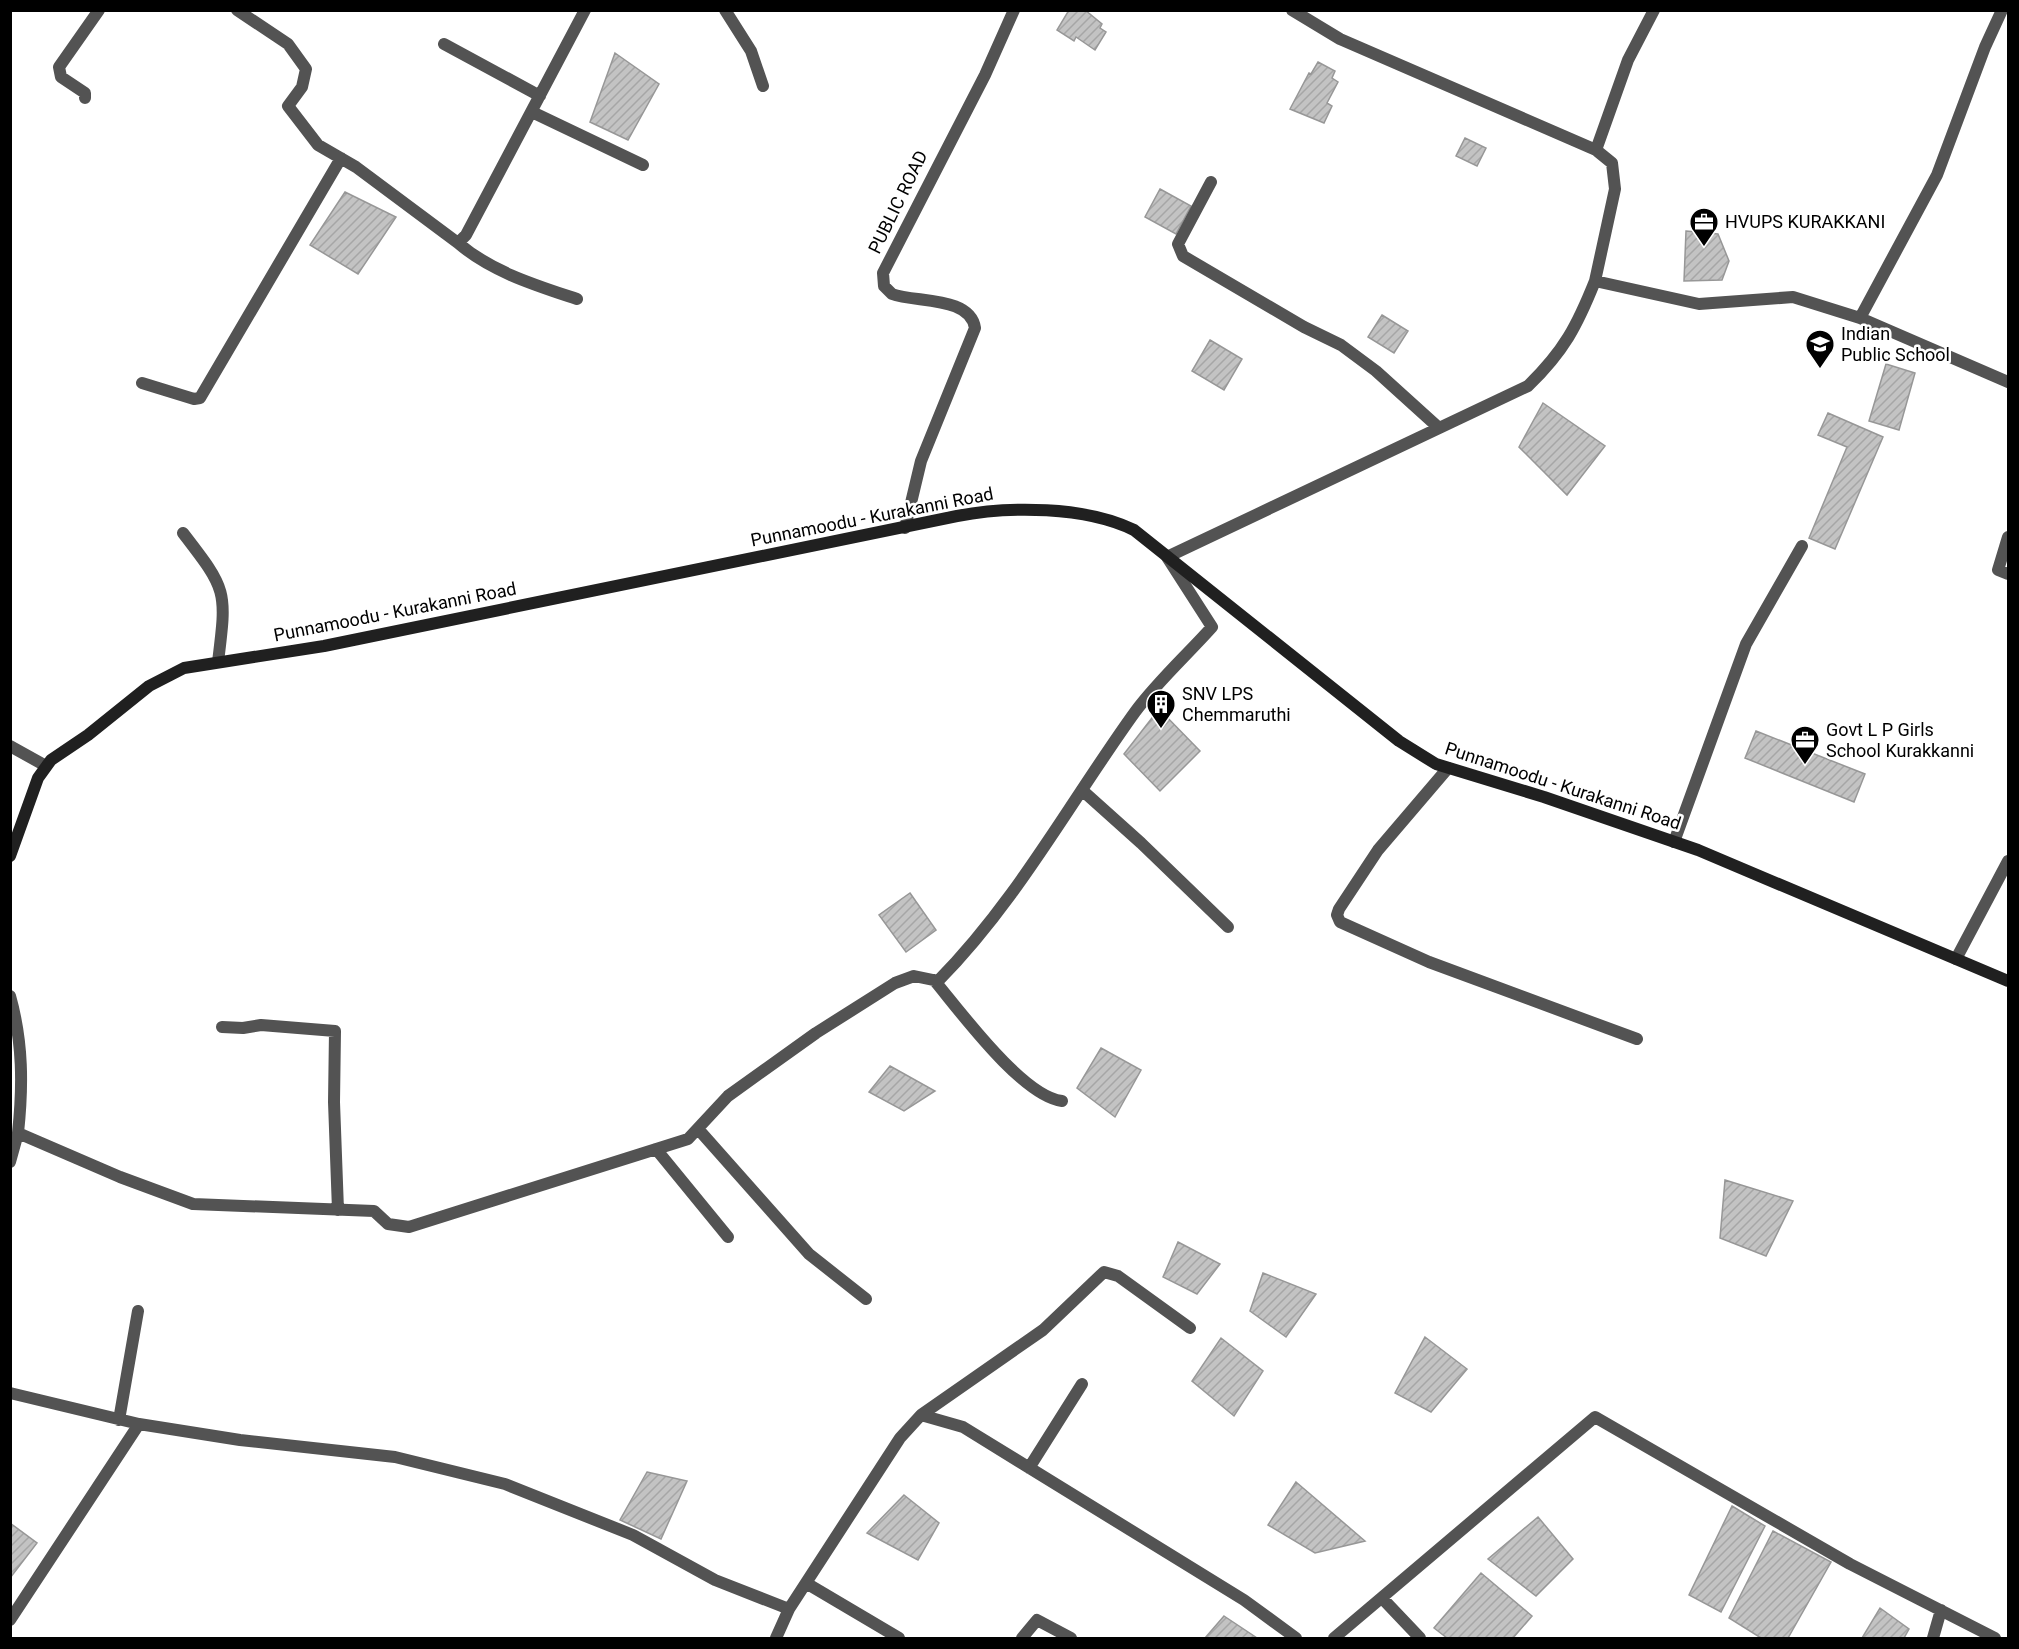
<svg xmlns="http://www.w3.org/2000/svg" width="2019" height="1649" font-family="Roboto,sans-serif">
<defs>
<pattern id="building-hatch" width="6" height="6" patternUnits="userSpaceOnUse" patternTransform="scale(1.5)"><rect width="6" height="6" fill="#c3c3c3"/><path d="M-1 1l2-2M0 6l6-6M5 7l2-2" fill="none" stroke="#a6a6a6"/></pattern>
</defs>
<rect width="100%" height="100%" fill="#fff"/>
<path fill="url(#building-hatch)" stroke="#979797" stroke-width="1.5" d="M1069 10H1085L1102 24 1100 28 1106 32 1095 50 1076 37 1074 41 1057 30Z
M615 53 659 84 628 140 590 122Z
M1318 62 1335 71 1332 78 1338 82 1327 103 1332 106 1324 123 1290 109 1309 73 1311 74Z
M1465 138 1486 148 1477 166 1456 156Z
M1160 189 1191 206 1176 234 1145 217Z
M345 192 396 217 358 274 310 245Z
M1686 231 1718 234 1729 261 1722 280 1684 281Z
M1382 315 1408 331 1394 353 1368 337Z
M1210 340 1242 359 1224 390 1192 371Z
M1886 364 1915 373 1899 430 1869 421Z
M1543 403 1605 446 1567 495 1519 447Z
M1828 413 1883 437 1835 549 1809 538 1847 447 1818 435Z
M1159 709 1200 751 1160 791 1124 754Z
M1756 731 1865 774 1854 802 1745 758Z
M910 893 936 930 906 952 879 915Z
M1101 1048 1141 1070 1115 1117 1077 1088Z
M890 1066 935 1091 904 1111 869 1092Z
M1725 1180 1793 1201 1766 1256 1720 1238Z
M1178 1242 1220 1264 1197 1294 1163 1277Z
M1263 1273 1316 1294 1286 1337 1250 1311Z
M1425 1337 1467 1369 1431 1412 1395 1393Z
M1221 1338 1263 1371 1234 1416 1192 1381Z
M647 1472 687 1481 661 1539 620 1520Z
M1296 1482 1365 1541 1315 1553 1268 1525Z
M904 1495 939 1523 918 1560 867 1533Z
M1732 1506 1765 1526 1721 1612 1689 1595Z
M1538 1517 1573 1559 1536 1596 1488 1559Z
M10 1523 37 1543 10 1578Z
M1773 1531 1831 1562 1788 1638H1761L1729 1618Z
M1481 1573 1532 1616 1513 1638H1447L1434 1628Z
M1880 1608 1909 1629 1904 1638H1862Z
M1224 1616 1257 1638H1205Z"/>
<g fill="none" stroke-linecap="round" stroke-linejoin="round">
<path stroke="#535353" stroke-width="12" d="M237 10 288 44 306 69 302 87 288 106 318 145 356 167 458 243 466 235 585 10
M725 10 751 51 763 86
M1292 10 1340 39 1596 150 1612 163 1615 189 1595 281
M444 44 540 96
M85 98V93L61 77 59 67 99 10
M532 112 643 165
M1596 150 1628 60 1654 10
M1211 182 1178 244 1183 256 1304 327 1341 345 1376 371 1439 428
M458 243C492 272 535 285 577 299
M1860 318 1937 175 1985 47 2002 10
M142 383 194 399 200 398 341 158
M905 528 921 461 975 328C970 296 916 303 892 294L884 286 883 273 985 75 1014 10
M183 533C227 590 227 590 218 662
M2008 537 1998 570 2008 574
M10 746 46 766
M1448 768 1378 850 1339 909 1337 915 1340 922 1429 962 1637 1039
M1083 791 1141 843 1228 927
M1674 842 1746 644 1802 546
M1956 959 2008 861
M934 980C960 1011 1022 1096 1062 1101
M10 996C23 1042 23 1086 18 1133
M222 1027 243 1028 261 1025 335 1031 334 1102 338 1210
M699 1130 809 1254 866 1299
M656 1149 728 1237
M10 1162 18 1133 120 1177 193 1204 374 1211 388 1224 409 1227 688 1139 728 1096 816 1033 895 983 914 976 938 981C1017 901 1070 802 1135 712 1157 682 1187 655 1212 627L1167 557 1528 386C1564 351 1577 326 1595 281L1699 304 1793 297 1860 318 2008 382
M10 1393 139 1424 240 1440 395 1457 505 1484 633 1535 715 1580 789 1609
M921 1415 1043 1330 1104 1272 1118 1276 1190 1328
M119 1420 138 1311
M1029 1468 1082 1384
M806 1583 899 1638
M1382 1598 1420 1638
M10 1620 139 1424
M776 1638 789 1609 900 1438 921 1415 963 1427 1244 1600 1296 1638
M1022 1638 1037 1620 1071 1638
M1334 1638 1595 1417 1850 1564 1995 1638
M1933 1638 1941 1610"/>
<path stroke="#202020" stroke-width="12" d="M10 856 38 778 51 760 88 735 149 686 184 668 324 646 957 516C1009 506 1085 506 1134 530L1399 741 1436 764 1544 797 1698 850 2008 981"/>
</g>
<defs>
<g id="office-pin" transform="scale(1.5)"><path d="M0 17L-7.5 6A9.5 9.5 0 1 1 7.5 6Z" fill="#000" stroke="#fff"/><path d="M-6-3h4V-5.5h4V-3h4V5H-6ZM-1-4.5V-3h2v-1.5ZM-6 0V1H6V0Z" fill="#fff"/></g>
<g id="school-pin" transform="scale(1.5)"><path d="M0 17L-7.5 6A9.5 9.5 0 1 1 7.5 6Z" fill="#000" stroke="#fff"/><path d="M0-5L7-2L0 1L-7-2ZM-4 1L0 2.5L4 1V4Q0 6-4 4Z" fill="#fff"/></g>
<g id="building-pin" transform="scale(1.5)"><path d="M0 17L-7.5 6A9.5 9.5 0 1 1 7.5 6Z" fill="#000" stroke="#fff"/><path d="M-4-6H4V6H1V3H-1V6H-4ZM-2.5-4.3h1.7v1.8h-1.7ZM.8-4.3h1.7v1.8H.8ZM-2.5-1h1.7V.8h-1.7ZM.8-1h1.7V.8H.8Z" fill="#fff"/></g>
</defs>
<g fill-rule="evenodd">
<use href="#office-pin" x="1704" y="222"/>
<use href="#school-pin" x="1820" y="344"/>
<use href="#building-pin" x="1161" y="704"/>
<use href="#office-pin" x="1805" y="740"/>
</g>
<g text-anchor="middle" stroke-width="5" stroke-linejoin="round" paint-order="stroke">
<g font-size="18" fill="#000" stroke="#fff">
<text transform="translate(898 202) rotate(-64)" y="6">PUBLIC ROAD</text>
<text transform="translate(872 517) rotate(-11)" y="6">Punnamoodu - Kurakanni Road</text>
<text transform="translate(395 612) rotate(-11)" y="6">Punnamoodu - Kurakanni Road</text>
<text transform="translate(1563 786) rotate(18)" y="6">Punnamoodu - Kurakanni Road</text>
</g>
<g font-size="18" fill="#000" stroke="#fff" text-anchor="start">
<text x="1725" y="228">HVUPS KURAKKANI</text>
<text x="1841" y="340">Indian<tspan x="1841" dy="21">Public School</tspan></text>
<text x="1182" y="700">SNV LPS<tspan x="1182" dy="21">Chemmaruthi</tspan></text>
<text x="1826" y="736">Govt L P Girls<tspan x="1826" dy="21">School Kurakkanni</tspan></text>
</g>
</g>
<rect width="2019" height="1649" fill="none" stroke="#000000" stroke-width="24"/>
</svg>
